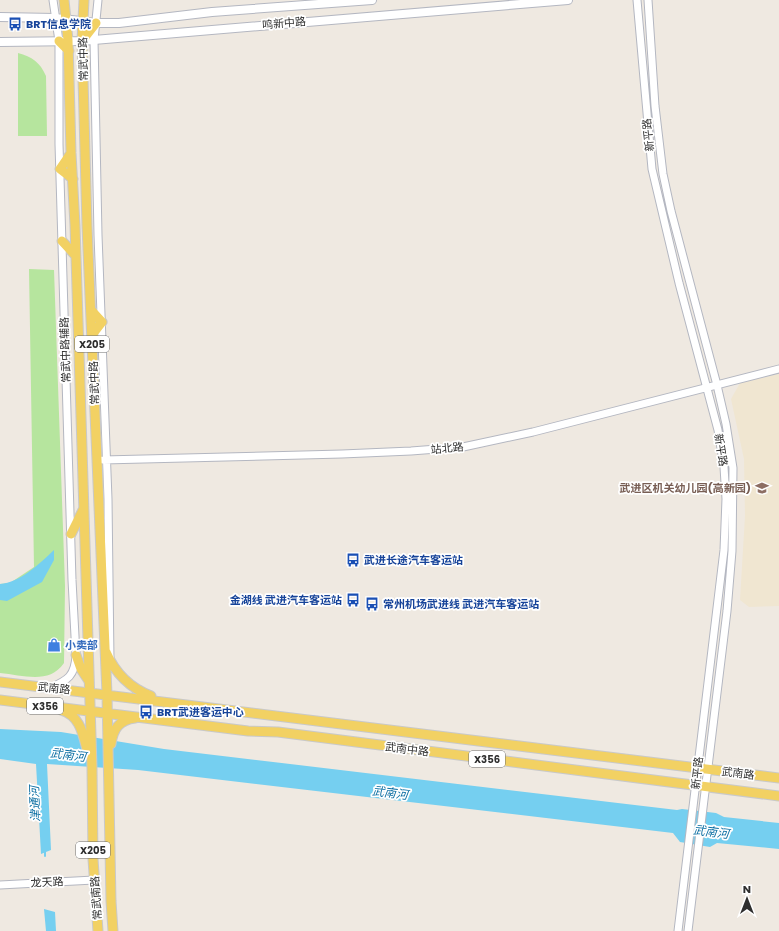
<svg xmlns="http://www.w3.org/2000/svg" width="779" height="931" font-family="Poppins,'Noto Sans SC',sans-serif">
<rect width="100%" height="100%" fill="#efe9e1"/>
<path fill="#f0e6d1" d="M779 374V606L749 607 740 600 745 516 744 459 731 399 740 383Z"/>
<path fill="#b6e59e" d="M18 53C32 57 40 62 46 76L47 136H18Z
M29 269 54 270 65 586 64 663C49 685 23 675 0 673V584L10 583 34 567Z"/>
<path fill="#75cff0" d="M54 550V560L42 582 7 601 0 600V584C20 583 40 563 54 550Z
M0 729 61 732 164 749 677 810 682 809 716 813 724 817 779 823V849L717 843 710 847 680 842 673 833 138 770 47 764 51 850 41 854 36 764 0 759Z
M44 909 55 912 56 931H46Z"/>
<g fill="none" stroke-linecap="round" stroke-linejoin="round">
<path stroke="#75cff0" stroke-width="2" d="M45 851V856"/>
<g stroke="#b4b7c1" stroke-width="9">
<path id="tertiary" d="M98 0 94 40 98 235 108 499 110 659
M637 0 652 169 679 283 718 430 724 467 726 499 724 550 678 931
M648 0 655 106 663 174 671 211 717 385 726 424 733 468 732 551 727 611 688 931
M103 460 342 454 411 451 463 447 533 432 779 369
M50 688C68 680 75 676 76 655L72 580 59 144V41L53 0
M0 885 94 880"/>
</g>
<g stroke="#b4b7c1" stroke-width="10">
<path id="secondary" d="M0 17 55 18 96 23H119L212 12 372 0
M0 42 82 41 568 0"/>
</g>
<g stroke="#c9c9c9" stroke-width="11">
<path id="primary" d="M64 0 68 40 71 153 75 225 92 768 93 859 98 931
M84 0 82 41 87 226 107 694 111 901 113 931
M59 41 69 51
M82 41 96 23
M71 153 60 169 73 179
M62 241 76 256
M91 310 102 322 92 335
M71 534 83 510
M106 652C115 673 130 688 151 696
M76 655 81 669 89 681
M0 682 779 778
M0 700 248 731 278 732 779 796
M61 710C81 716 83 735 88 753
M111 744C113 729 119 720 135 718"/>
</g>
<use href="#tertiary" stroke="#fff" stroke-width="7"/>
<use href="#secondary" stroke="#fff" stroke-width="8"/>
<use href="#primary" stroke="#f2d163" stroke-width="9"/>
</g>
<defs>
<g id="bus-bare" transform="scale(1.08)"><path d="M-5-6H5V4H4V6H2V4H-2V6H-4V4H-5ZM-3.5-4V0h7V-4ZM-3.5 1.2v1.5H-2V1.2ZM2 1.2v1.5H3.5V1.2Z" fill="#1a4fb4" stroke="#fff" stroke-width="2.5" paint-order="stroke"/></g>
<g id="school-bare" transform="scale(1.08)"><path d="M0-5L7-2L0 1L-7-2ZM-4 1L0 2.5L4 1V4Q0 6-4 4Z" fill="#8d6e63" stroke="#fff" stroke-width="2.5" paint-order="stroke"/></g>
<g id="shop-bare" transform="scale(1.08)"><path d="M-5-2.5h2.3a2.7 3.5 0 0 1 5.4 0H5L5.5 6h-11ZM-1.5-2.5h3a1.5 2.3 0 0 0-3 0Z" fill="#3f7fe0" stroke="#fff" stroke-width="2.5" paint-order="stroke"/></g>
</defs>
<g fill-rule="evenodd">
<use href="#bus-bare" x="15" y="24"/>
<use href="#school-bare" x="762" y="488"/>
<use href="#bus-bare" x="353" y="560"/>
<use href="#bus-bare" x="353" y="600"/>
<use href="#bus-bare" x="372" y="604"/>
<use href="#shop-bare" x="54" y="645"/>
<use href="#bus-bare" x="146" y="712"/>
</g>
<g text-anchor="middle" stroke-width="3.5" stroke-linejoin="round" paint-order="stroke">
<g fill="#fff" stroke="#6d6d6d" stroke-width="1">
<rect x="75" y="336" width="34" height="16" rx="3"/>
<rect x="27" y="698" width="36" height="16" rx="3"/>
<rect x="469" y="751" width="36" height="16" rx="3"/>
<rect x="76" y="842" width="34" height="16" rx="3"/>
</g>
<g font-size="10" font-weight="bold" fill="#2e2e2e">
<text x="92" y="348">X205</text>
<text x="45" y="710">X356</text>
<text x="487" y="763">X356</text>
<text x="93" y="854">X205</text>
</g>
<g font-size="11" fill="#2e2e2e" stroke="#fff">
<text transform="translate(284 23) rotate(-5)" y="4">鸣新中路</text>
<text transform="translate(83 59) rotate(-91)" y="4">常武中路</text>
<text transform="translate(648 135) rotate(-96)" y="4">新平路</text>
<text transform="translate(65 350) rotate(-92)" y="4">常武中路辅路</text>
<text transform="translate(94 383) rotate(-92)" y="4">常武中路</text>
<text transform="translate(447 448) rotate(-6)" y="4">站北路</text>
<text transform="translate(721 450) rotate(81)" y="4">新平路</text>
<text transform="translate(54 688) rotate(6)" y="4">武南路</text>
<text transform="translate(407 749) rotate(7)" y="4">武南中路</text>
<text transform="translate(697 773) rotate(-84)" y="4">新平路</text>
<text transform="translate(738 773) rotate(7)" y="4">武南路</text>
<text transform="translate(47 882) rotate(-3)" y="4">龙天路</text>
<text transform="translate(96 898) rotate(-94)" y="4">常武南路</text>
</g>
<g font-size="11" font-weight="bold" fill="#164399" stroke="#fff" text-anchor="start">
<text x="26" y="28">BRT信息学院</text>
<text x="364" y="564">武进长途汽车客运站</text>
<text x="342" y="604" text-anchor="end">金湖线 武进汽车客运站</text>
<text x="383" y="608">常州机场武进线 武进汽车客运站</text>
<text x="157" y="716">BRT武进客运中心</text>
</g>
<g font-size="11" font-weight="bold" fill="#785e54" stroke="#fff" text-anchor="end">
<text x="751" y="492">武进区机关幼儿园(高新园)</text>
</g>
<g font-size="11" font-weight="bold" fill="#366cbe" stroke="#fff" text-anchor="start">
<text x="65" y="649">小卖部</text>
</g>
<g font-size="12" font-style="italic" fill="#0d6fa3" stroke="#fff">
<text transform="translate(68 755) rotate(7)" y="4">武南河</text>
<text transform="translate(390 793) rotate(7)" y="4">武南河</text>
<text transform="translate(35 804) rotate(-92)" y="4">津通河</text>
<text transform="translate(711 832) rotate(7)" y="4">武南河</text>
</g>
</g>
<g transform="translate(747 899)" stroke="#ffffff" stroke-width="3" paint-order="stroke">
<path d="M0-3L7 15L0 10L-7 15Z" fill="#2e2e2e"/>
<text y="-6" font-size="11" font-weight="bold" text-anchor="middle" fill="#2e2e2e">N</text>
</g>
</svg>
